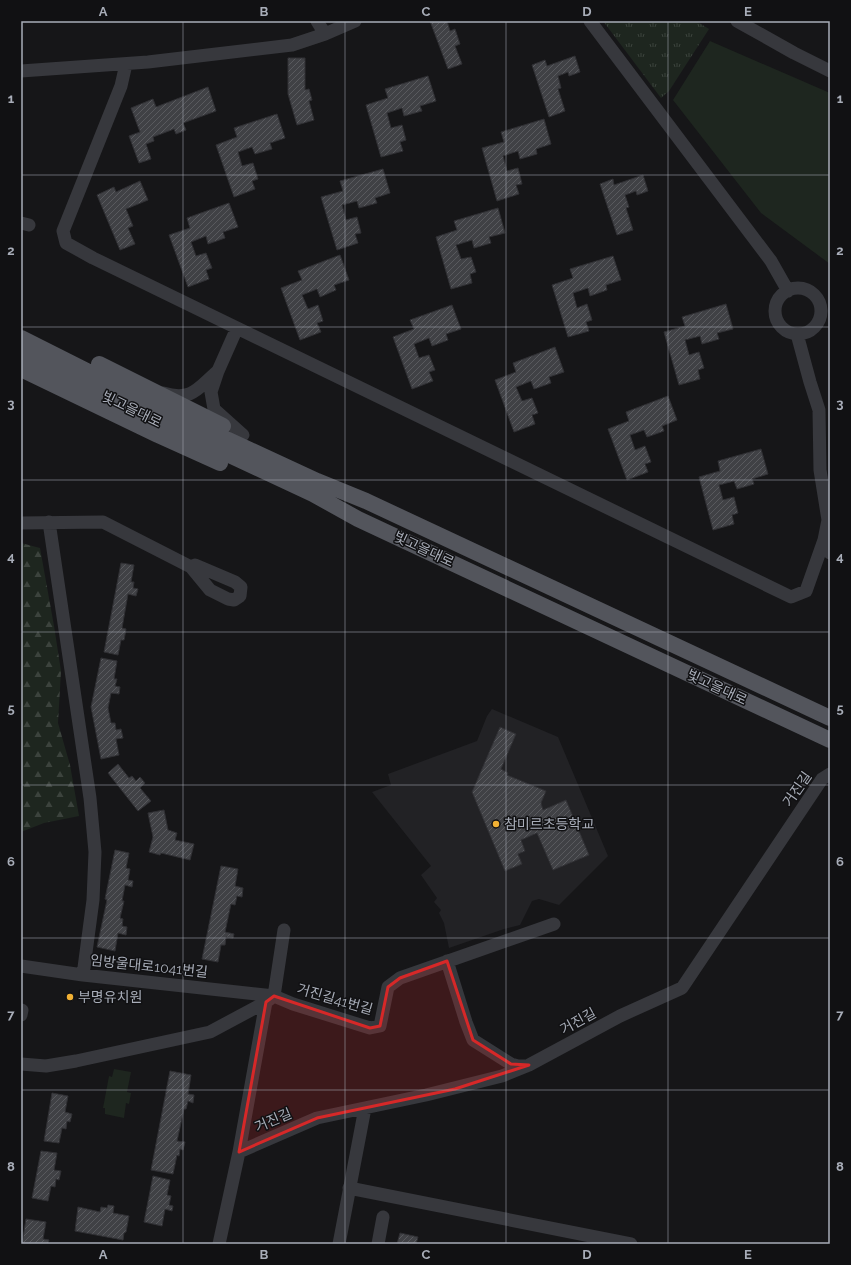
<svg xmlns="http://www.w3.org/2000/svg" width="851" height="1265" font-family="Raleway,'Noto Sans KR',sans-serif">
<defs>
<pattern id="forest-firs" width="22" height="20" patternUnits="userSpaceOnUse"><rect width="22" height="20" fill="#1e261f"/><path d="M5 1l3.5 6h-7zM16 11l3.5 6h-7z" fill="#3c433d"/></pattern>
<pattern id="park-tufts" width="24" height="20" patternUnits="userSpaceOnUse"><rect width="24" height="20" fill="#1e261f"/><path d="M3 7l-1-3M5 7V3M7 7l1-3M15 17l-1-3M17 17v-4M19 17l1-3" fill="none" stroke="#3c433d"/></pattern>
<pattern id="building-hatch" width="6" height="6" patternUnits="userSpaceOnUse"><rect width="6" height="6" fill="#404145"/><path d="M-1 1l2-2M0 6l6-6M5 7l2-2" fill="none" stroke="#595a5e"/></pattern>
</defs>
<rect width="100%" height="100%" fill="#161618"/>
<path fill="#222225" d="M492 709 558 737 608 856 559 905 539 899 532 901 520 925 504 929 449 948 444 923 439 913 441 910 434 902 437 898 421 875 431 866 372 792 391 785 388 774 477 741 487 716Z"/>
<path fill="#1e261f" d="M710 41 830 93V264L761 213 673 100Z
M114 1069 131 1072 127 1092 131 1093 129 1104 126 1103 124 1118 105 1114V1108H103L109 1076 112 1077Z"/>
<path fill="url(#forest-firs)" d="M21 543 40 548 54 626 61 671 58 723 70 765 79 816 44 823 21 832Z"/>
<path fill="url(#park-tufts)" d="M603 21H696L709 29 669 91 661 98Z"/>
<path fill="url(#building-hatch)" stroke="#303034" d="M430 21H447L450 31 455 29 460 44 455 46 462 64 448 69Z
M575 56 580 72 569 76 568 72 558 76 561 88 558 89 565 111 549 117 532 65 545 60 547 66Z
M288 58H305V90L309 89 312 100 309 101 314 120 297 125 288 94Z
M428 76 436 101 420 106 422 111 404 116 402 108 387 113 391 128 402 125 406 140 400 142 403 151 381 157 366 105 388 98 385 89Z
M208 87 216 111 183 123 186 130 176 134 174 129 153 137 154 141 146 144 151 159 139 163 129 136 140 132 131 108 153 99 156 107Z
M277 114 285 138 270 143 272 149 255 154 252 147 238 152 242 166 253 163 258 179 252 181 255 189 234 197 216 145 237 137 234 128Z
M544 119 551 144 536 149 537 154 520 159 518 151 503 156 507 171 518 168 522 184 516 185 519 194 497 201 482 148 504 142 501 132Z
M383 169 390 193 375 198 377 203 359 208 357 201 342 205 346 220 357 217 361 233 355 234 358 243 337 250 321 197 343 191 340 181Z
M643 175 648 191 637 195 636 191 625 195 629 207 626 208 633 230 617 235 600 184 613 179 614 185Z
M140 181 148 200 126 209 133 226 128 228 135 244 120 250 97 195 114 187 116 192Z
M229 203 238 227 223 232 225 238 208 244 206 236 191 242 196 256 206 253 212 268 206 270 209 279 188 287 169 235 190 228 187 218Z
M498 208 505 233 489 237 491 243 474 248 472 240 456 245 461 259 471 257 476 272 470 274 472 283 451 289 436 237 457 230 454 221Z
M340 255 349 280 334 285 336 290 320 297 317 289 302 295 308 309 318 305 323 321 317 323 321 332 300 340 281 288 302 280 298 271Z
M613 256 621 280 606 285 607 290 590 296 588 288 573 293 577 308 587 304 592 320 586 322 589 331 568 337 552 285 573 278 570 269Z
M726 304 733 329 717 333 719 339 702 344 700 336 685 340 689 355 699 352 704 368 698 370 700 379 679 385 664 332 685 326 682 317Z
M452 305 461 329 446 334 448 340 432 346 429 338 414 344 419 358 429 355 435 370 429 372 433 381 412 389 393 337 414 329 410 320Z
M555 347 564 372 549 377 551 383 534 389 531 381 516 387 522 401 532 398 538 413 532 415 535 424 514 432 495 380 516 372 513 363Z
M668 396 677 420 662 426 664 431 647 437 644 430 630 435 635 450 645 446 651 462 645 464 648 472 627 480 608 429 629 421 626 412Z
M761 449 768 474 752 479 754 484 737 489 734 481 719 485 723 500 734 497 738 513 732 515 734 524 713 530 699 477 720 471 718 461Z
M121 563 134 565 131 582H134L133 588 138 589 136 596 128 594 122 628 126 629 124 640H121L118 655 104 652Z
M101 658 117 661 114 679H117L115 686 120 687 119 694 111 693 108 708 111 723H115L116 730 121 729 123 738 116 739 119 755 101 759 91 707Z
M500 727 516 734 501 769 508 773 507 775 546 791 541 803 543 810 566 800 589 855 553 870 537 833 521 840 525 851 518 854 522 864 505 871 472 792Z
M118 764 129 778 132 776 136 781 140 777 145 783 140 788 151 801 138 811 108 773Z
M164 810 168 830 177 833 175 840 194 844 190 860 161 853 160 855 149 852 153 837 148 813Z
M115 850 129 853 126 868 130 869 128 880 133 881 132 887 125 885 122 901H124L120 918 123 919 122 926 127 927 126 935 118 933 115 951 97 947 107 900 105 899Z
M221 866 238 869 235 886 243 888 242 897 237 896 235 905 231 904 225 932 234 934 233 938 226 937 225 945H221L218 962 202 959Z
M170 1071 191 1075 188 1094 194 1095 193 1103 188 1101 186 1109H184L177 1141 185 1142 183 1150 180 1149 179 1156 177 1155 173 1174 151 1170Z
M52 1093 68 1096 65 1112 72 1114 70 1122 67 1121 66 1129 62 1128 59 1143 44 1141Z
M41 1151 57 1153 54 1170 61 1171 59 1180 56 1179 55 1187 51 1186 48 1201 32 1198Z
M153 1176 170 1180 167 1195 171 1196 169 1205 173 1206 172 1211 165 1209 162 1226 144 1222Z
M108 1205 114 1206 113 1213 129 1216 126 1232 124 1233 123 1240 75 1231 78 1207 100 1212 101 1207 107 1208Z
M26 1219 46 1222 43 1239 49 1240 48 1244H22Z
M400 1233 418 1237 416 1244H397Z"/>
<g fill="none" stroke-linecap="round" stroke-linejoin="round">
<path stroke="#37383d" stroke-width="13" d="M317 21 325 34
M590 21 771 261 788 291
M737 21 794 53 830 71
M126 64 121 86 63 231 66 243 93 258 791 597 806 591 824 540
M21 71 148 62 292 45 325 34 355 21
M21 223 29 225
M775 311a23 23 0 1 1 46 0a23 23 0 1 1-46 0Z
M237 328 218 371 211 392 214 409 243 435
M797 334 810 382 819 410 820 470 828 520 824 540 830 553
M163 393C192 402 198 388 218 371
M49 522 90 798 95 852 93 900 83 975
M21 523 103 522 191 567 210 590 228 599 234 600 240 596 241 587 235 582 195 565 191 567
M447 961 466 1022 473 1040 511 1064 518 1066H527
M21 966 83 975 274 996 293 1004 370 1028 380 1026 388 987 400 978 554 924
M21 1015 22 1010
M21 1064 46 1066 76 1061 210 1032 266 1002
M239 1152 317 1118 426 1095 502 1076 529 1065 620 1016 682 988 822 779 830 774
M349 1188 631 1244
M219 1244 239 1152 266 1002 274 996 284 930
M339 1244 365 1108
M378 1244 383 1217"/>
<path stroke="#53555c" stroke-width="16" d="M21 338 166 411 317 481 366 501 830 718
M21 354 159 422 313 494 358 519 830 740
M99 364 223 426
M21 369 158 435 220 463"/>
</g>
<path fill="#d62828" fill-opacity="0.2" stroke="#d62828" stroke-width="3" stroke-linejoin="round" d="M447 961 473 1040 511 1064 529 1065 455 1089 317 1118 239 1152 266 1002 274 996 370 1028 380 1026 388 987 400 978Z"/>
<path fill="none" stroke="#a8adb8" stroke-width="1" stroke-opacity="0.55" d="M183 21V1244M345 21V1244M506 21V1244M668 21V1244M21 175H830M21 327H830M21 480H830M21 632H830M21 785H830M21 938H830M21 1090H830"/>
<g fill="#f2b134" stroke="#111113" stroke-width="1.5">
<circle cx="496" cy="824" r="4"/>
<circle cx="70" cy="997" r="4"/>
</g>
<g text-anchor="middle" stroke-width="3" stroke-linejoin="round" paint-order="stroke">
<g font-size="14" fill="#a8adb8" stroke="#111113">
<text transform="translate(132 409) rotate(26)" y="5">빛고을대로</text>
<text transform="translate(424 549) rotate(25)" y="5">빛고을대로</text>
<text transform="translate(717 687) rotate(25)" y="5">빛고을대로</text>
<text transform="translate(797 789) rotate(-55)" y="5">거진길</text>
<text transform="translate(149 966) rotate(6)" y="5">임방울대로1041번길</text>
<text transform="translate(335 999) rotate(16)" y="5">거진길41번길</text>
<text transform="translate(578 1021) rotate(-29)" y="5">거진길</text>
<text transform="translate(273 1120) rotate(-23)" y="5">거진길</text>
</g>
<g font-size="14" fill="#a8adb8" stroke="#111113" text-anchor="start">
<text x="504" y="829">참미르초등학교</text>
<text x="78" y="1002">부명유치원</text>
</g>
</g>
<rect width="851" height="1265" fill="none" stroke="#111113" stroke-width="44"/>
<rect x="22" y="22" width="807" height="1221" fill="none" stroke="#a8adb8" stroke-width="1.5"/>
<g font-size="13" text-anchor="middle" font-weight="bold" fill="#a8adb8">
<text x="103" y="16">A</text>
<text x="264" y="16">B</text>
<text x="426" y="16">C</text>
<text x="587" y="16">D</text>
<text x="748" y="16">E</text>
<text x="11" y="103">1</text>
<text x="840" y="103">1</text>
<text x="11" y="255">2</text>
<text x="840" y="255">2</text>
<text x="11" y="408">3</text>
<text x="840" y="408">3</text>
<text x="11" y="561">4</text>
<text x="840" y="561">4</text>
<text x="11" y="713">5</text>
<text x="840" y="713">5</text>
<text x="11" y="866">6</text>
<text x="840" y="866">6</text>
<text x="11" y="1019">7</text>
<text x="840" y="1019">7</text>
<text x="11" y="1171">8</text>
<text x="840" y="1171">8</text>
<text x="103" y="1259">A</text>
<text x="264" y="1259">B</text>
<text x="426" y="1259">C</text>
<text x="587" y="1259">D</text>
<text x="748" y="1259">E</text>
</g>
</svg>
